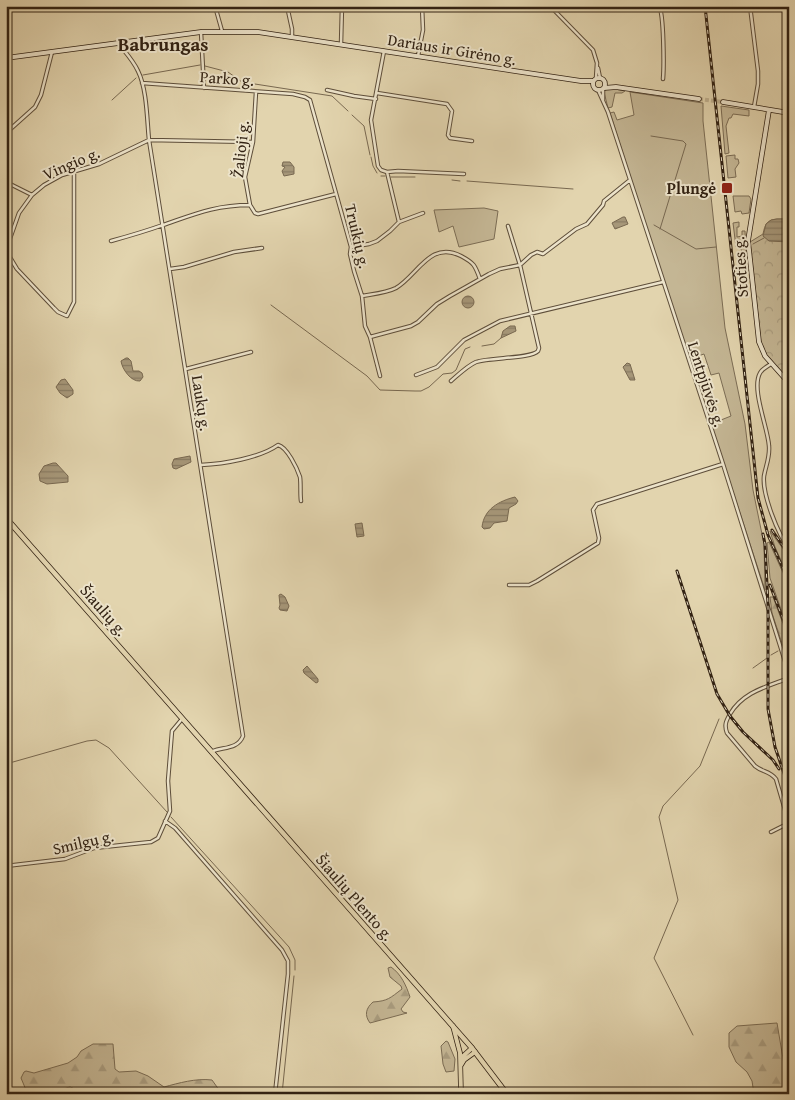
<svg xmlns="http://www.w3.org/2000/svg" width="795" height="1100" font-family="'Gentium Book Plus',serif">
<defs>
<pattern id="forest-firs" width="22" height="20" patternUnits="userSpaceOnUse" patternTransform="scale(1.25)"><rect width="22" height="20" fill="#c4b694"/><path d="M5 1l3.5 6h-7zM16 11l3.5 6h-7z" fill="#a99c7f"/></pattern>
<pattern id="park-crowns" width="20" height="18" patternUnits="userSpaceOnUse" patternTransform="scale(1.25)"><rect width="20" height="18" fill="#c4b694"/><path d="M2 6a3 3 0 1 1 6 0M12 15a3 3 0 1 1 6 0" fill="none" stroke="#a99c7f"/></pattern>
<pattern id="water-rules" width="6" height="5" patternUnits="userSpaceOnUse" patternTransform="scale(1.25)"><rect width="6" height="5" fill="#a69779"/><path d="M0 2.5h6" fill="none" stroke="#887b62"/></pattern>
</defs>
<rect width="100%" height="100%" fill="#e2d4ae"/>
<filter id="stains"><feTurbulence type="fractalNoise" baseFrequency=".004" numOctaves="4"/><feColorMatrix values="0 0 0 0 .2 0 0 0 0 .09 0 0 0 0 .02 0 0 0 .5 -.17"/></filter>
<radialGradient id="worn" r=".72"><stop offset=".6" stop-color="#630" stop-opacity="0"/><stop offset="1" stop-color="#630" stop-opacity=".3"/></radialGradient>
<path fill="#c4b694" stroke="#7b6c54" d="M610 88 625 91 622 93H615L612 107 608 108 604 92 606 89Z
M630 92 703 103V121L725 328 745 424 753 490 764 544 765 590 711 424 731 416 719 373 711 375 704 354 689 359 610 113 614 112 617 120 634 115Z
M721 106 749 110V116L733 114 731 118H729L726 126 729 153 725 154Z
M735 155V159H738L739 163 735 169 736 177 728 178 726 156Z
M733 196H749L751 199 749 213 742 214 741 211 735 212Z
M484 208 498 211 494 239 459 247 453 226 439 232 434 210Z
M739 222V227H737V237L742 236V231H745L746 252H742L741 249 736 247 733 223Z
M770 531 789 557V578L775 547Z
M769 542 789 586V632L770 578 767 543Z"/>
<path fill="url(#forest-firs)" stroke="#7b6c54" d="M770 597H773L789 640V665L772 613Z
M391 967C401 974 406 985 410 997L401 1009 403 1012 407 1013 370 1023C364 1015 366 1008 373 1002 388 1001 390 998 402 989L401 986 390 977 388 968Z
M777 1023 789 1094H754L752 1081 747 1072 736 1062 729 1047V1033L737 1026Z
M446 1041 448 1042 455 1059 454 1071 446 1072 443 1064 441 1046Z
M93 1044H113L115 1069 119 1072 136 1071 148 1076 164 1087C179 1083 196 1078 212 1080L222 1094H75L73 1088 70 1087C60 1089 53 1098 43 1091L39 1094H25L26 1090 21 1078 24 1072 26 1071 34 1073 68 1063 77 1057 81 1051Z"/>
<path fill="url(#park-crowns)" stroke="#7b6c54" d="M777 219H789V380L766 354 761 343 750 242 763 234C765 224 767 220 777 219Z"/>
<path fill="url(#water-rules)" stroke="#786850" d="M283 162H290L294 167V174L284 176 282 171 285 167 282 166Z
M623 217H625L628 224 615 229 612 223Z
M777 219H789V242L769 241 763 236 766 224 771 220Z
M462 302a6 6 0 1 1 12 0a6 6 0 1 1-12 0Z
M510 326H515L516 331 501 338 503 331Z
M126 358H128L131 361 133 371H139L142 373 143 377 140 381C131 382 122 369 121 361Z
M627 363 630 364 635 380H630L623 367Z
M65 379 73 390V394L67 398 60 393 56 387 61 380Z
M190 456 191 462 176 469 173 468 172 464 174 459Z
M53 463H56L68 476V482L47 484 40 481 39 474 44 466Z
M515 497 518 501 516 504 509 508 507 521 494 523 490 528 484 529 482 527C484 509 499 501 515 497Z
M362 523 364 536 357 537 355 524Z
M281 594 285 597 289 606 287 611 280 610 279 608 280 605 279 595Z
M307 666 318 679V682L316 683 304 673 303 670Z"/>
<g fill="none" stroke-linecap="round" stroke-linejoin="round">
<path stroke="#786850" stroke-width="1" d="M205 66 228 72 242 82 332 96 348 111
M143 75 200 65
M112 100 136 78
M352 115 364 126 370 155
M651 136 683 141 686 144 660 229
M371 157 373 166 377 173
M381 176H385
M391 177H415
M452 180 460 181
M467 181 573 189
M654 225 696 249 716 247
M753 244 764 238
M736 245H745
M271 305 367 376 380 390 415 391H421L429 387 443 374 452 373 456 370 465 349 470 347
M482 346 494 344 501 338
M771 655 778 651
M753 668 767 658
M6 764 87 741 96 740 109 748 167 812
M171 817 289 947 295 960V970
M693 1035 654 958 678 900 659 817 663 806 700 766 719 719
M282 1094 294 976"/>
<path stroke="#bfb08f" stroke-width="4" stroke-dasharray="4 2" stroke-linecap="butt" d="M699 99 723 102"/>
<g stroke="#5e4e3a" stroke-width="4.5">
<path id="minor" d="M215 6 222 31
M287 6 292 29V36
M550 6 593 50 597 63 596 78
M604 6 613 9 632 6
M659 6C664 14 664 67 663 79
M750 6 758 71V84L754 107
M201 32 204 88
M118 43C125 52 133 60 138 71 147 89 147 120 149 140L243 736C238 749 224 747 213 751
M341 44 342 6
M384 51 371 120 378 166 381 170 387 172 399 222
M418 56 423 30 422 6
M598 68 600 78
M142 83 293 94 305 97 310 100 351 247 350 254 354 271 362 296 365 326 370 337 380 376
M603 89V100
M327 90 354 96 376 99
M598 90 608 112 723 464 789 674
M256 92 253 142 245 177 250 205 255 213 258 214 336 194
M377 93 447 104 452 111 448 135 450 138 472 141
M6 133 35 107 41 95 52 52
M74 172V302L67 316 58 312 54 308 17 269 8 254 7 247 19 213 32 195 44 185 62 175 99 164 149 140 253 142
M387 172 398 171 464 174
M6 182 32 195
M111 241C129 236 146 231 163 225 195 214 216 205 250 205
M351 247 369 244 377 241 390 231 399 222 423 213
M170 269 184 267 234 252 262 248
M362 296C373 294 386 293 396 288 418 275 430 240 461 256 474 263 475 265 480 279
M370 337 411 326 418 322 437 304 450 296 489 274 500 269 520 265 531 255 537 252 543 254 576 229 587 224 603 205 604 201 630 180
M771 364C768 366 762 369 760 373 751 389 768 428 769 446 770 457 766 465 764 476 762 494 778 535 789 548
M186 369 251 352
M416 375 437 367 464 340 500 321 663 282
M451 381C458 375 467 366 476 362 490 357 531 359 538 351L539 348 520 265 508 226
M201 465C223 464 260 458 278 445 287 447 297 468 300 477 301 484 300 493 301 501
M509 585H529L537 581 598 543 599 538 593 510 597 504 723 464
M165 821 175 828 282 950 288 961V974L275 1094
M771 832 785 825 788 820 776 779C770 771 762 772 755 766L727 733C724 725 726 721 730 714 743 692 766 687 789 678
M6 866 65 859 94 848 151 842 158 838 170 811 168 781 172 731 182 719"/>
</g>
<g stroke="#322213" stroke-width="5.5">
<path id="secondary" d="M6 58 201 32H258L581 81H593
M593 84a6 6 0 1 1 12 0a6 6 0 1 1-12 0Z
M604 88 616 87 699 99
M723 102 789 113
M769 110 748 241 759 342 765 356 789 383"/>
</g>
<g stroke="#322213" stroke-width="5.5">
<path id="primary" d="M453 1026 460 1053 461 1094
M461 1058 472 1048
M461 1065 464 1060 475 1052"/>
</g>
<g stroke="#322213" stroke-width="6">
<path id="trunk" d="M6 518 472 1048 507 1094"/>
</g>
<use href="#minor" stroke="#ece3ca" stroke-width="2.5"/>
<use href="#secondary" stroke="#ece3ca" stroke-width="4"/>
<use href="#primary" stroke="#e2d4ae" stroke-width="4"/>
<use href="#trunk" stroke="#e2d4ae" stroke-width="4.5"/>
<g stroke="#322213" stroke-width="3">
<path id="rail" d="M705 6 758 498 768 535 789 582
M772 530 789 555
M763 534 765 544 768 605V709L775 747 789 788
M677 571 717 694 730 716 743 732 773 760 779 769
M770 585 789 635"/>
</g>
<use href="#rail" stroke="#ece3ca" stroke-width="1" stroke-dasharray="4" stroke-linecap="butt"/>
</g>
<rect fill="#8f2418" stroke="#ece3ca" stroke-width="2" x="721" y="182" width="12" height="12" rx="2.5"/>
<g text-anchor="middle" stroke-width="4" stroke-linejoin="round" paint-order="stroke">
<g font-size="16" fill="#322213" stroke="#ece3ca">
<text transform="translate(452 49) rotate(9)" y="6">Dariaus ir Girėno g.</text>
<text transform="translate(227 78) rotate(4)" y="6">Parko g.</text>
<text transform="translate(240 149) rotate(-84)" y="6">Žalioji g.</text>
<text transform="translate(71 163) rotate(-23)" y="6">Vingio g.</text>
<text transform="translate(358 236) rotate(77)" y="6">Truikių g.</text>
<text transform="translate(740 267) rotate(-94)" y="6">Stoties g.</text>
<text transform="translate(707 384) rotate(72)" y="6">Lentpjūvės g.</text>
<text transform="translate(202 403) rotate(81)" y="6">Laukų g.</text>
<text transform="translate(104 610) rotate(49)" y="6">Šiaulių g.</text>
<text transform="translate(83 842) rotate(-13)" y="6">Smilgų g.</text>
<text transform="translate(355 897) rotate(49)" y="6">Šiaulių Plento g.</text>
</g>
<g font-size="16" font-weight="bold" fill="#322213" stroke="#ece3ca" text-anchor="end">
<text x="716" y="194">Plungė</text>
</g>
<g font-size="19" font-weight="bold" fill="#322213" stroke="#ece3ca">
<text x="163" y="51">Babrungas</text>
</g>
</g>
<rect width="795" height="1100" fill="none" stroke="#e2d4ae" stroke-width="25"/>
<rect x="8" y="8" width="780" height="1085" fill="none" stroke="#322213" stroke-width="2.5"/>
<rect x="12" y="12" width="770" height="1075" fill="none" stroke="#322213"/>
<rect width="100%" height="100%" filter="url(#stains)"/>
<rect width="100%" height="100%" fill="url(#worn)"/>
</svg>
